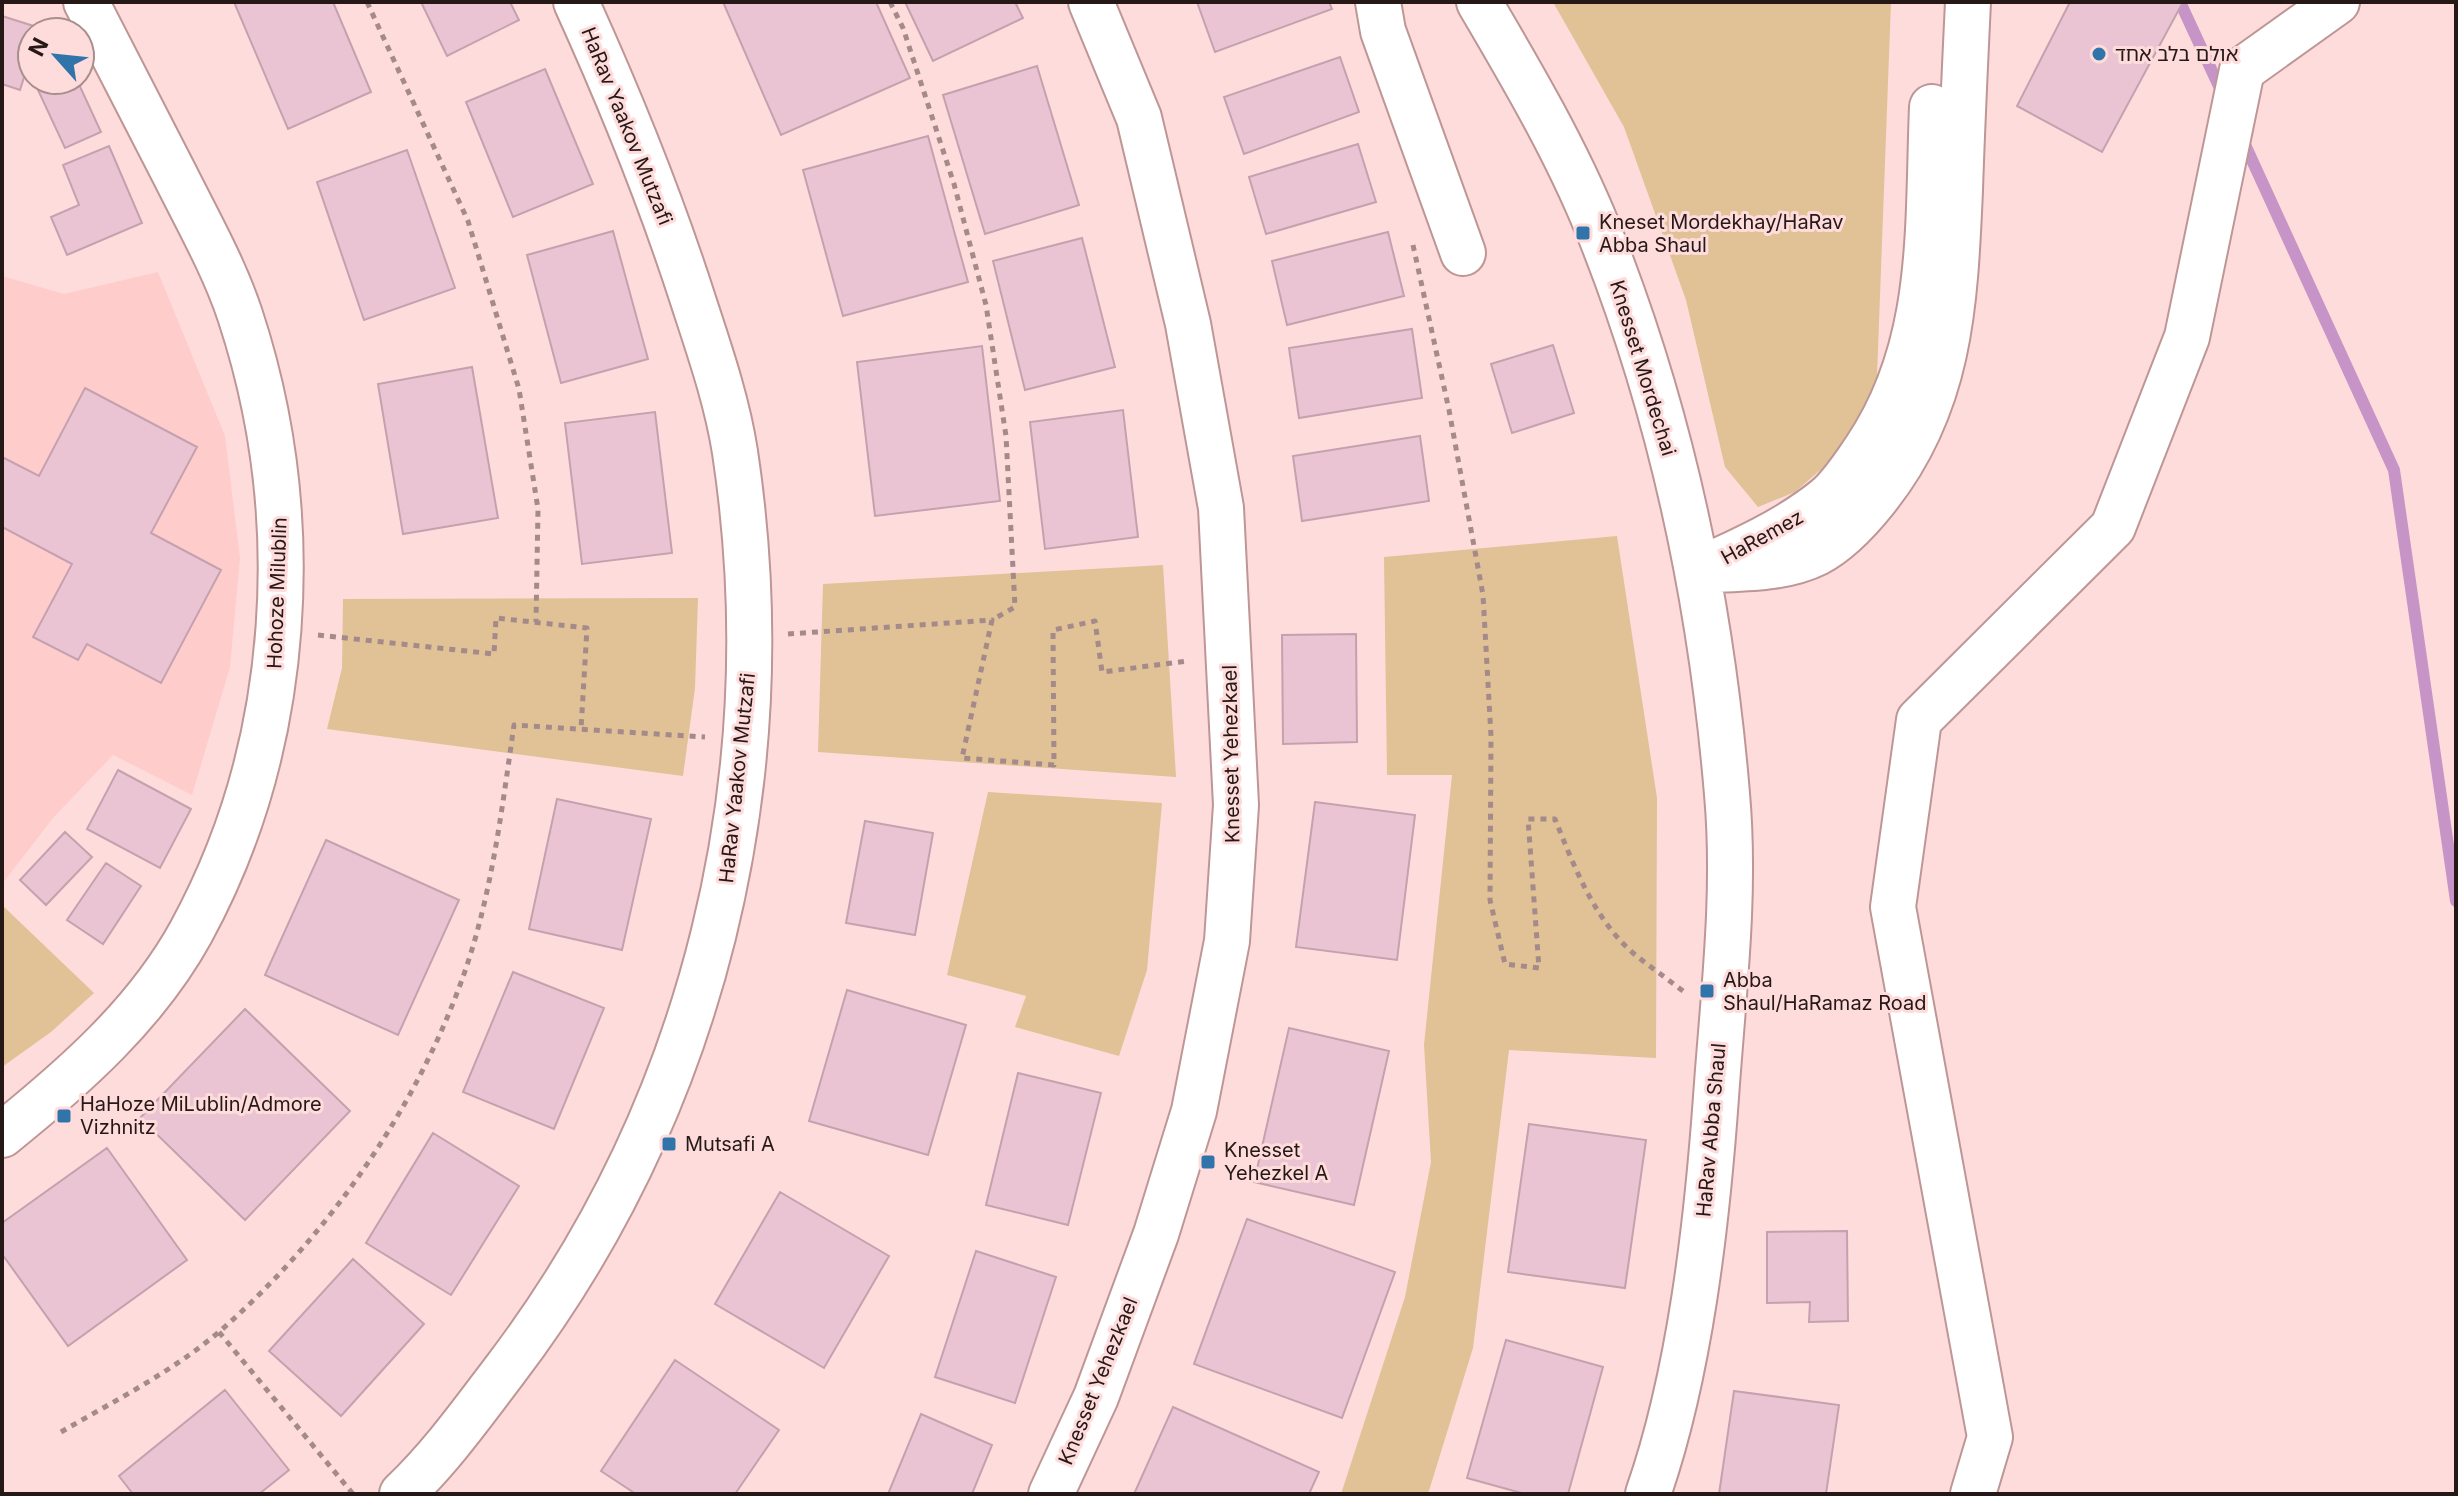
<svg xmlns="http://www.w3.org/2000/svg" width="2458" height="1496" font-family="Inter,'Noto Sans Hebrew',sans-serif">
<rect width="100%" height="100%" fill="#fedcdb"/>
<path fill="#fecdcb" d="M158 272 225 436 240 558 230 667 192 795 113 755 53 818 2 884V276L64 294Z"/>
<path fill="#e1c196" d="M1553 2H1891L1877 376 1848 446 1795 492 1758 507 1725 467 1686 300 1624 127Z
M1617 536 1657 798 1656 1058 1509 1050 1473 1348 1428 1494H1341L1405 1297 1431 1162 1424 1045 1452 775H1387L1384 557Z
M1163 565 1176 777 818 752 823 584Z
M698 598 695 688 683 776 327 729 342 668 343 599Z
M988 792 1162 803 1147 970 1119 1056 1015 1027 1026 996 947 975Z
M2 905 94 993 51 1032 2 1067Z"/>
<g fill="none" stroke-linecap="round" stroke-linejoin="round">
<path stroke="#c794c7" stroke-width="12" d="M2180 2 2224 97
M2241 136 2394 470 2456 901"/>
</g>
<path fill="#eac4d2" stroke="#c5a1af" stroke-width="2" d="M234 2H333L371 92 288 129Z
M421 2H510L519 20 447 56Z
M723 2H876L910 78 781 135Z
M905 2H1015L1023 18 933 61Z
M1197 2H1329L1332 9 1215 52Z
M2070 2H2183L2102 152 2017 106Z
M2 16 40 28 39 32H32V52L20 90 2 84Z
M1340 57 1359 112 1244 154 1224 97Z
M1037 66 1079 205 985 234 943 95Z
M545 69 593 184 513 217 466 102Z
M60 80H77L101 132 65 148 38 90Z
M928 136 968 282 843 316 803 170Z
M1358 144 1376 202 1266 234 1249 177Z
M109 146 142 223 67 255 51 217 79 205 63 165Z
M407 150 455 288 364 320 317 182Z
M613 231 648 359 561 383 527 255Z
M1388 232 1404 296 1287 325 1272 261Z
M1082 238 1115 367 1025 390 993 261Z
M1412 329 1422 398 1299 418 1289 348Z
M1553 345 1574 413 1512 433 1491 364Z
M982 346 1000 501 875 516 857 362Z
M472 367 498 518 403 534 378 384Z
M85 388 197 447 151 533 221 570 161 683 87 644 78 660 33 637 72 564 2 527V457L39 476Z
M1123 410 1138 537 1045 549 1030 422Z
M655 412 672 553 582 564 565 423Z
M1420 436 1429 501 1302 521 1293 456Z
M1356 634 1357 742 1283 744 1282 635Z
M118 770 191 809 160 868 87 829Z
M557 799 651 819 622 950 529 929Z
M1315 802 1415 815 1397 960 1296 947Z
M865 821 933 833 915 935 846 923Z
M65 832 92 857 46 905 20 880Z
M326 840 459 900 398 1035 265 975Z
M106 863 141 886 103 944 67 920Z
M513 972 604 1008 554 1129 463 1092Z
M847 990 966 1025 928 1155 809 1121Z
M245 1009 350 1111 245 1220 140 1118Z
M1289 1028 1389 1051 1354 1205 1254 1182Z
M1018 1073 1101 1093 1068 1225 986 1205Z
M1529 1124 1646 1140 1625 1288 1508 1272Z
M433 1133 519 1186 451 1295 366 1243Z
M107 1148 187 1260 68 1346 2 1254V1223Z
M780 1192 889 1256 824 1368 715 1304Z
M1247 1219 1395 1272 1342 1418 1194 1364Z
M1847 1231 1848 1321 1809 1322 1810 1302 1767 1303V1232Z
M976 1251 1056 1277 1015 1403 935 1377Z
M353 1259 424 1324 341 1416 269 1351Z
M1506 1340 1603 1367 1568 1494H1525L1467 1478Z
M675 1360 779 1430 735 1494H636L601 1471Z
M225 1390 289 1470 259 1494H133L119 1476Z
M1734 1391 1839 1405 1826 1494H1719Z
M1173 1407 1319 1472 1309 1494H1134Z
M921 1414 992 1445 972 1494H888Z"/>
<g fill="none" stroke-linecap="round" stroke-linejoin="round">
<g stroke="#bd9695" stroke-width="48">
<path id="minor" d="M1378 2 1383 31 1463 253
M1479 2C1522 75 1566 150 1598 229 1670 408 1711 602 1727 794 1736 894 1723 997 1716 1097 1707 1223 1690 1374 1648 1494
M1722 559C1759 542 1795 524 1827 498 1842 485 1854 466 1865 450 1936 345 1927 228 1932 107
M1698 571C1737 568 1781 571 1817 553 1840 541 1859 520 1875 500 1951 406 1955 305 1960 190 1962 127 1965 65 1968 2
M2 1135C74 1077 146 1014 191 932 293 745 306 515 240 315 224 267 199 223 176 177 146 119 116 60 86 2
M402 1494C441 1457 473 1412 505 1370 705 1107 784 778 735 452 727 401 710 352 694 303 661 200 621 101 576 2
M1051 1494 1096 1397 1156 1234 1194 1111 1227 941 1236 805 1221 508 1188 324 1139 118 1091 2
M1973 1494 1990 1437 1893 907 1919 720 2113 527 2187 337 2242 70 2337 2"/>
</g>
<path stroke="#a48b8a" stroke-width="5" stroke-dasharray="6 6" stroke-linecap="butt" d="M367 2 468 221 519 389 538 509 536 622
M890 2 903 28 954 184 986 305 1006 436 1015 607 992 620
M1413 245 1449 410 1483 595 1491 736 1490 900 1505 964 1539 968 1528 819H1555C1574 866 1594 919 1633 953 1649 966 1666 978 1683 991
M788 634 992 620 962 758 1054 765 1053 630 1095 621 1102 672 1188 661
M318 635 494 654 496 618 587 628 581 729
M219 1332 353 1494
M61 1432C114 1401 172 1372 220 1331 327 1238 417 1108 464 974 492 894 502 808 514 725L705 737"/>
<use href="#minor" stroke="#fff" stroke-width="44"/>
</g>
<g fill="#3174aa" stroke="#fedcdb" stroke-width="3">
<circle cx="2099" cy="54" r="8"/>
<rect x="1575" y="225" width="16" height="16" rx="4"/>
<rect x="1699" y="983" width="16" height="16" rx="4"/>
<rect x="56" y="1108" width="16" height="16" rx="4"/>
<rect x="661" y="1136" width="16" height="16" rx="4"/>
<rect x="1200" y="1154" width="16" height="16" rx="4"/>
</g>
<g text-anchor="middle" stroke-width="6" stroke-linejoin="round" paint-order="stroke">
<g font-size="20" fill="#261817" stroke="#fedcdb" text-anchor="start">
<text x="2115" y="61">אולם בלב אחד</text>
<text x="1599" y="229">Kneset Mordekhay/HaRav<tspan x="1599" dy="23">Abba Shaul</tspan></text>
<text x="1723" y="987">Abba<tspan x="1723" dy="23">Shaul/HaRamaz Road</tspan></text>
<text x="80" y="1111">HaHoze MiLublin/Admore<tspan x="80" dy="23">Vizhnitz</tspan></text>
<text x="685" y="1151">Mutsafi A</text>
<text x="1224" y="1157">Knesset<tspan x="1224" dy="23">Yehezkel A</tspan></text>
</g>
<g font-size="20" fill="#261817" stroke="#fedcdb">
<text transform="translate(627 126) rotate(68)" y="7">HaRav Yaakov Mutzafi</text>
<text transform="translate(1643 368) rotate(73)" y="7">Knesset Mordechai</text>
<text transform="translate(1762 537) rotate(-29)" y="7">HaRemez</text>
<text transform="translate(277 593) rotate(-88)" y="7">Hohoze Milublin</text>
<text transform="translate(1231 754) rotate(-91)" y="7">Knesset Yehezkael</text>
<text transform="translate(737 778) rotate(-84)" y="7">HaRav Yaakov Mutzafi</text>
<text transform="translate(1711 1130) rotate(-85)" y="7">HaRav Abba Shaul</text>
<text transform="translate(1098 1381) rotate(-68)" y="7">Knesset Yehezkael</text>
</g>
</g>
<rect width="2458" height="1496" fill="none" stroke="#261817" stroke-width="8"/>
<g transform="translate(56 56) rotate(297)"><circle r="38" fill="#fedcdb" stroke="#a88e8d" stroke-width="2"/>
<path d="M0-6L14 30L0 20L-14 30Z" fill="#3174aa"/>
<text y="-12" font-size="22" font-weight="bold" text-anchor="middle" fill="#261817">N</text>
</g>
</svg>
